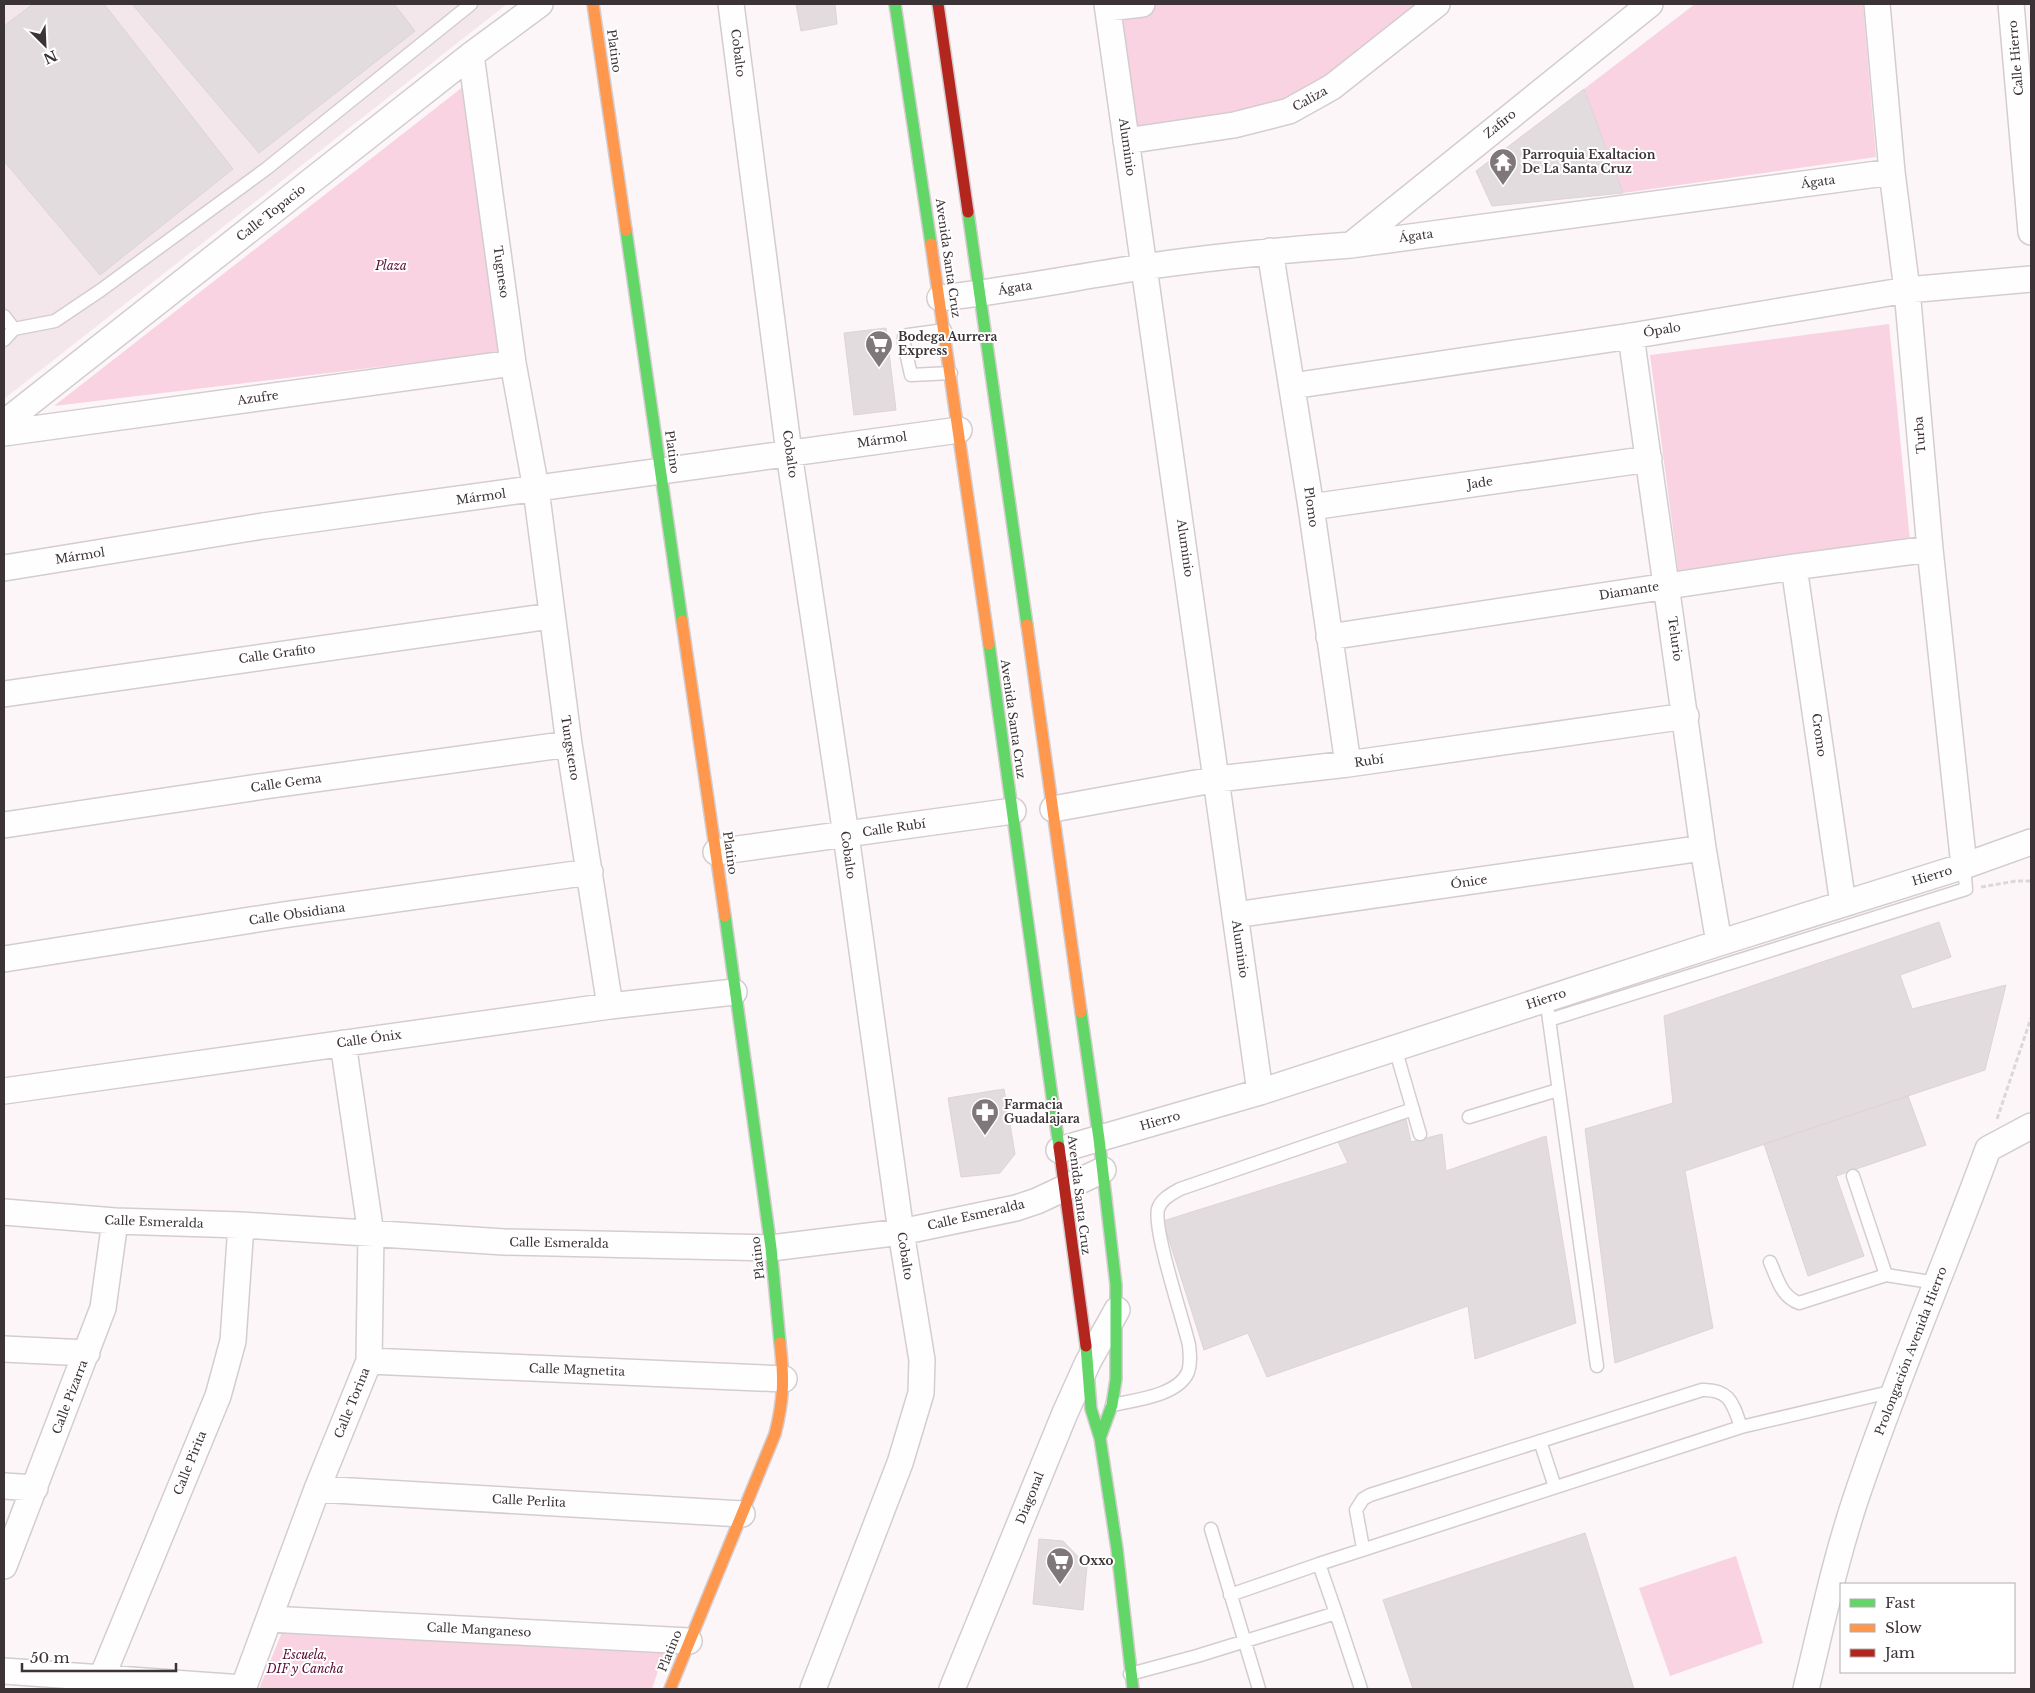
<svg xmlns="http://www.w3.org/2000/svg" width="2035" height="1693" font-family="'Libre Baskerville',serif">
<rect width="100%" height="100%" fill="#fcf6f8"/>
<path fill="#f3e7eb" d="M4 4H507L4 399Z"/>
<path fill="#f9d3e1" d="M1142 4H1437L1289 111 1126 141 1108 8Z
M1695 4H1863L1876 157 1623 193 1584 89Z
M464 86 502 352 54 406Z
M1889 324 1910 541 1679 576 1650 355Z
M1736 1556 1763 1643 1670 1676 1639 1588Z
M282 1632 665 1650 652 1689H259Z"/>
<path fill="#e3dcdf" stroke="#dcd4d7" d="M33 4H104L233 169 100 275 4 161V26Z
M132 4H394L415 31 259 153Z
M796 4H835L837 24 801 31Z
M1584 89 1623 193 1492 206 1476 171Z
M886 328 896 410 854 415 844 333Z
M1939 922 1951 957 1900 975 1912 1009 2006 985 1985 1070 1685 1171 1713 1328 1615 1363 1585 1129 1673 1103 1664 1016Z
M1004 1089 1015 1154 1000 1173 961 1177 948 1098Z
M1908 1096 1926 1145 1836 1176 1864 1256 1808 1276 1764 1144Z
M1406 1119 1411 1142 1442 1134 1446 1171 1546 1136 1576 1323 1475 1359 1468 1306 1267 1377 1248 1333 1204 1350 1163 1221 1348 1163 1338 1142Z
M1585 1533 1634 1689H1413L1383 1600Z
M1039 1539 1063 1541 1087 1566 1083 1610 1033 1604Z"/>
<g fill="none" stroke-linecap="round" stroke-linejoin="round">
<g stroke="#d4cdcf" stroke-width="15">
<path id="lane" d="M4 316 14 329
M945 330 908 335 904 337V343L911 375 951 373
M4 340 14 329 55 321 101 290 266 169 471 4
M1548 1012 1597 1366
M1549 1020 1966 889 1964 866
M1395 1048 1420 1134
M1469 1117 1558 1090
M1853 1176 1886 1275
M1770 1262C1778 1280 1781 1296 1799 1303L1886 1275 1937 1283
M1112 1405C1134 1400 1178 1396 1188 1372 1191 1363 1190 1354 1189 1345 1183 1319 1153 1230 1158 1209 1161 1199 1171 1194 1180 1189L1413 1109
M1540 1441 1555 1487
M1211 1529 1259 1689
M1363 1548 1356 1510 1363 1499 1370 1495 1702 1390C1730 1389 1733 1404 1741 1427
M1319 1564 1741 1427 1894 1391
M1336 1613 1361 1689
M1130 1674 1197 1656 1336 1613 1319 1564 1230 1595"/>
</g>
<g stroke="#d4cdcf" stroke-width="28">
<path id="street" d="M731 4 789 453 846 835 901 1232 922 1360 921 1393 900 1463 813 1689
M1107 4 1260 1092
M1877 4 1892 172 1907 290 1930 549 1964 866
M2011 4 2031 232
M1108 8 1142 4
M471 55 513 363 536 489 569 744 610 1006
M1126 141 1234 125 1289 111 1332 87 1437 4
M1351 245 1650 4
M1270 251 1311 507 1348 764
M940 298C1009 291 1076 277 1143 267 1212 257 1281 250 1351 245L1892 172
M1631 336 1703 848 1719 943
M1292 386 1631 336 1907 290 2031 279
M4 423 471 55 540 4
M4 433 513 363
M1311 507 1649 459
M1794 567 1843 904
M4 568 263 526 959 430
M1329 637 1794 567 1930 549
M4 694 551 616
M1053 809 1218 779 1348 764 1686 716
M4 825 265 786 569 744
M716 852 1013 811
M1235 915 1703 848
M4 959 283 915 590 872
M4 1091 610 1006 734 992
M1059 1150 1260 1092 1719 943 1964 866 2031 842
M4 1212 115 1221 241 1225 504 1242 771 1248 901 1232 1016 1208 1037 1201 1103 1170
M4 1349 87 1353
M369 1361 784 1379
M4 1486 35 1488
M317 1489 742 1514
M4 1566 103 1308 115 1221
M269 1619 689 1641
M4 1671 243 1688
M97 1689 218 1396 233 1341 241 1225
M243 1689 317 1489 369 1361 371 1234 343 1043
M952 1689 1065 1413 1088 1362 1117 1310
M1806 1689C1822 1623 1836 1556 1858 1492 1897 1376 1946 1264 1988 1149L2031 1126"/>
</g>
<g stroke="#d4cdcf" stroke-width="14">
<path id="fast" d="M895 4 931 244
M968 212 1027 625
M626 230 682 621
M989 644 1059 1147
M725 916 771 1248 780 1343
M1081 1012 1099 1139 1116 1285V1379L1112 1405 1100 1438
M1086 1346 1091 1409 1100 1438 1117 1549 1133 1689"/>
</g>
<g stroke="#d4cdcf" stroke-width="14">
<path id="slow" d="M593 4 626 230
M931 244 989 644
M682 621 725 916
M1027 625 1081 1012
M670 1689 775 1434C784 1399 784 1378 780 1343"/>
</g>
<g stroke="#d4cdcf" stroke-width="14">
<path id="jam" d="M938 4 968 212
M1059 1147 1086 1346"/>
</g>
<path stroke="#dbd8d9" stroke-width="3" stroke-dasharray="5 2.5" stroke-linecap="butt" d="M1981 887 2016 881H2031
M1997 1119 2031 1018"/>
<use href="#lane" stroke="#fffefe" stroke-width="12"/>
<use href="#street" stroke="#fffefe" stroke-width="25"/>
<use href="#fast" stroke="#63d668" stroke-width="11"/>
<use href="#slow" stroke="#ff974d" stroke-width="11"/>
<use href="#jam" stroke="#b3261e" stroke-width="11"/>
</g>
<defs>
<g id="temple-pin" transform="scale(1.4375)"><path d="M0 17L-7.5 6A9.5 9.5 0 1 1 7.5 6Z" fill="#7f777a" stroke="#fff"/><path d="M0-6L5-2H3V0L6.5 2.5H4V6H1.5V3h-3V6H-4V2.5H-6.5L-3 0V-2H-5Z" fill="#fff"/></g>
<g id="supermarket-pin" transform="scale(1.4375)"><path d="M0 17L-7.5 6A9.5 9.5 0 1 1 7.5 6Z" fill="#7f777a" stroke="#fff"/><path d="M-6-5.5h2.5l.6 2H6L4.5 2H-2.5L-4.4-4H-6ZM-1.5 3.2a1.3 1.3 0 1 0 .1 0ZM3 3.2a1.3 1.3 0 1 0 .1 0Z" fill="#fff"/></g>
<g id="pharmacy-pin" transform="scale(1.4375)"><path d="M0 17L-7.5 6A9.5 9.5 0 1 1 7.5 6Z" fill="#7f777a" stroke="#fff"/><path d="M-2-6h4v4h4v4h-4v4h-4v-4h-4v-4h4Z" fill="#fff"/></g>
</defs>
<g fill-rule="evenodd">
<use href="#temple-pin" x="1503" y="162"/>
<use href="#supermarket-pin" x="879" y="344"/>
<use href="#pharmacy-pin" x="985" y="1112"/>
<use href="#supermarket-pin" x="1060" y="1561"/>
</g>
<g text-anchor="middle" stroke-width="4" stroke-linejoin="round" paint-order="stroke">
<g font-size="12" fill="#3c3336" stroke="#fff">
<text transform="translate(614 51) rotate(82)" y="4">Platino</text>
<text transform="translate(738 53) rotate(83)" y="4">Cobalto</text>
<text transform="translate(2016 58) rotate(-95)" y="4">Calle Hierro</text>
<text transform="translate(1310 99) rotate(-29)" y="4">Caliza</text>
<text transform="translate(1500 124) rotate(-39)" y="4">Zafiro</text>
<text transform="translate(1127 147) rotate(82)" y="4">Aluminio</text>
<text transform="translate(1818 182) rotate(-8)" y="4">Ágata</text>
<text transform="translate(271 213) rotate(-38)" y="4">Calle Topacio</text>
<text transform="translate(1416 236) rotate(-8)" y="4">Ágata</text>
<text transform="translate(948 258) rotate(82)" y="4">Avenida Santa Cruz</text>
<text transform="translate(501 272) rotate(82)" y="4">Tugneso</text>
<text transform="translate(1015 288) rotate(-9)" y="4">Ágata</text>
<text transform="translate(1662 330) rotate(-9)" y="4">Ópalo</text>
<text transform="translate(258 398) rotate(-8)" y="4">Azufre</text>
<text transform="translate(1920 435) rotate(-95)" y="4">Turba</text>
<text transform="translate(882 440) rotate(-8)" y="4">Mármol</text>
<text transform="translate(672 452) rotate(82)" y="4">Platino</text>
<text transform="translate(790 454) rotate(82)" y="4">Cobalto</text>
<text transform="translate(1480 483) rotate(-8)" y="4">Jade</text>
<text transform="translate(481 497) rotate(-8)" y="4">Mármol</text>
<text transform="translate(1311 507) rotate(82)" y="4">Plomo</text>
<text transform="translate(1185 548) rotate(82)" y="4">Aluminio</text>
<text transform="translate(80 556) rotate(-9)" y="4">Mármol</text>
<text transform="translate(1629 591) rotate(-9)" y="4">Diamante</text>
<text transform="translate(1675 639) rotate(82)" y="4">Telurio</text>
<text transform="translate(277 654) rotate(-8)" y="4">Calle Grafito</text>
<text transform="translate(1013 719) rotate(82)" y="4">Avenida Santa Cruz</text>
<text transform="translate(1819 735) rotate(82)" y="4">Cromo</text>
<text transform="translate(570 748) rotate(81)" y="4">Tungsteno</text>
<text transform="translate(1369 761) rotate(-8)" y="4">Rubí</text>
<text transform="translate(286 783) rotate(-8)" y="4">Calle Gema</text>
<text transform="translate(894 828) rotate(-8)" y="4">Calle Rubí</text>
<text transform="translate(730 853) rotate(82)" y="4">Platino</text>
<text transform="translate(848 855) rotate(82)" y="4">Cobalto</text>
<text transform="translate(1932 876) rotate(-17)" y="4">Hierro</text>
<text transform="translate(1469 882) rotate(-8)" y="4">Ónice</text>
<text transform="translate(297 914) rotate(-8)" y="4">Calle Obsidiana</text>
<text transform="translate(1240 949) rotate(82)" y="4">Aluminio</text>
<text transform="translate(1546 999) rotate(-18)" y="4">Hierro</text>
<text transform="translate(369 1039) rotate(-8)" y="4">Calle Ónix</text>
<text transform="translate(1160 1121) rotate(-16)" y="4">Hierro</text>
<text transform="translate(1079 1195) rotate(83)" y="4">Avenida Santa Cruz</text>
<text transform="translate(976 1215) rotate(-13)" y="4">Calle Esmeralda</text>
<text transform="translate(154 1222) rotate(2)" y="4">Calle Esmeralda</text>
<text transform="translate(559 1243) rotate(1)" y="4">Calle Esmeralda</text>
<text transform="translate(905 1256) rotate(81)" y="4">Cobalto</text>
<text transform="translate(758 1258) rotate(-97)" y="4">Platino</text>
<text transform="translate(1911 1351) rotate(-69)" y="4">Prolongación Avenida Hierro</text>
<text transform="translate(577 1370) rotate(2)" y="4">Calle Magnetita</text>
<text transform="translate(70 1397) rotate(-69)" y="4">Calle Pizarra</text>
<text transform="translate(352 1403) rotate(-68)" y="4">Calle Torina</text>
<text transform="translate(190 1463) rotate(-68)" y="4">Calle Pirita</text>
<text transform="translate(1030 1498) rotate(-68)" y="4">Diagonal</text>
<text transform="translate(529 1501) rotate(3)" y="4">Calle Perlita</text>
<text transform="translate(479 1630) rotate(3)" y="4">Calle Manganeso</text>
<text transform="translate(670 1651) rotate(-68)" y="4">Platino</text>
</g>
<g font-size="12" font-weight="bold" fill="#3c3336" stroke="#fff" text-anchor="start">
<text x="1522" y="159">Parroquia Exaltacion<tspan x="1522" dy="14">De La Santa Cruz</tspan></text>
<text x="898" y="341">Bodega Aurrera<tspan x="898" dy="14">Express</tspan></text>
<text x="1004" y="1109">Farmacia<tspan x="1004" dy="14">Guadalajara</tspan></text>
<text x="1079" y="1565">Oxxo</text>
</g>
<g font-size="12" font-style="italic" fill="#590934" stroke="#fff">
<text x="391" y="270">Plaza</text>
<text x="305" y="1659">Escuela,<tspan x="305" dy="14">DIF y Cancha</tspan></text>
</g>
</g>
<rect width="2035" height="1693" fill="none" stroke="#3c3336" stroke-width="10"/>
<rect x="1840" y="1583" width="175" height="90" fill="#ffffff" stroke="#b1adaf"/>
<rect x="1850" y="1599" width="25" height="8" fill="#63d668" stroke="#b1adaf"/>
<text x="1885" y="1608" font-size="15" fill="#3c3336">Fast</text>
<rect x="1850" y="1624" width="25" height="8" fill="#ff974d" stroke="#b1adaf"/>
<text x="1885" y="1633" font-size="15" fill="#3c3336">Slow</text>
<rect x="1850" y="1649" width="25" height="8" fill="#b3261e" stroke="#b1adaf"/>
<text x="1885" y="1658" font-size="15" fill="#3c3336">Jam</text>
<g transform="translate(45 45) rotate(156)" stroke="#ffffff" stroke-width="4" paint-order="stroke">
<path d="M0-4L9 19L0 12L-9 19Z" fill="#3c3336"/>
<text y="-8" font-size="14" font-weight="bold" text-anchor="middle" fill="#3c3336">N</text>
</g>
<path d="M22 1663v8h154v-8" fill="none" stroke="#3c3336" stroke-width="2.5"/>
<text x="30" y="1663" font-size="15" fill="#3c3336" stroke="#ffffff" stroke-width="4" paint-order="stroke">50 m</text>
</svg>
